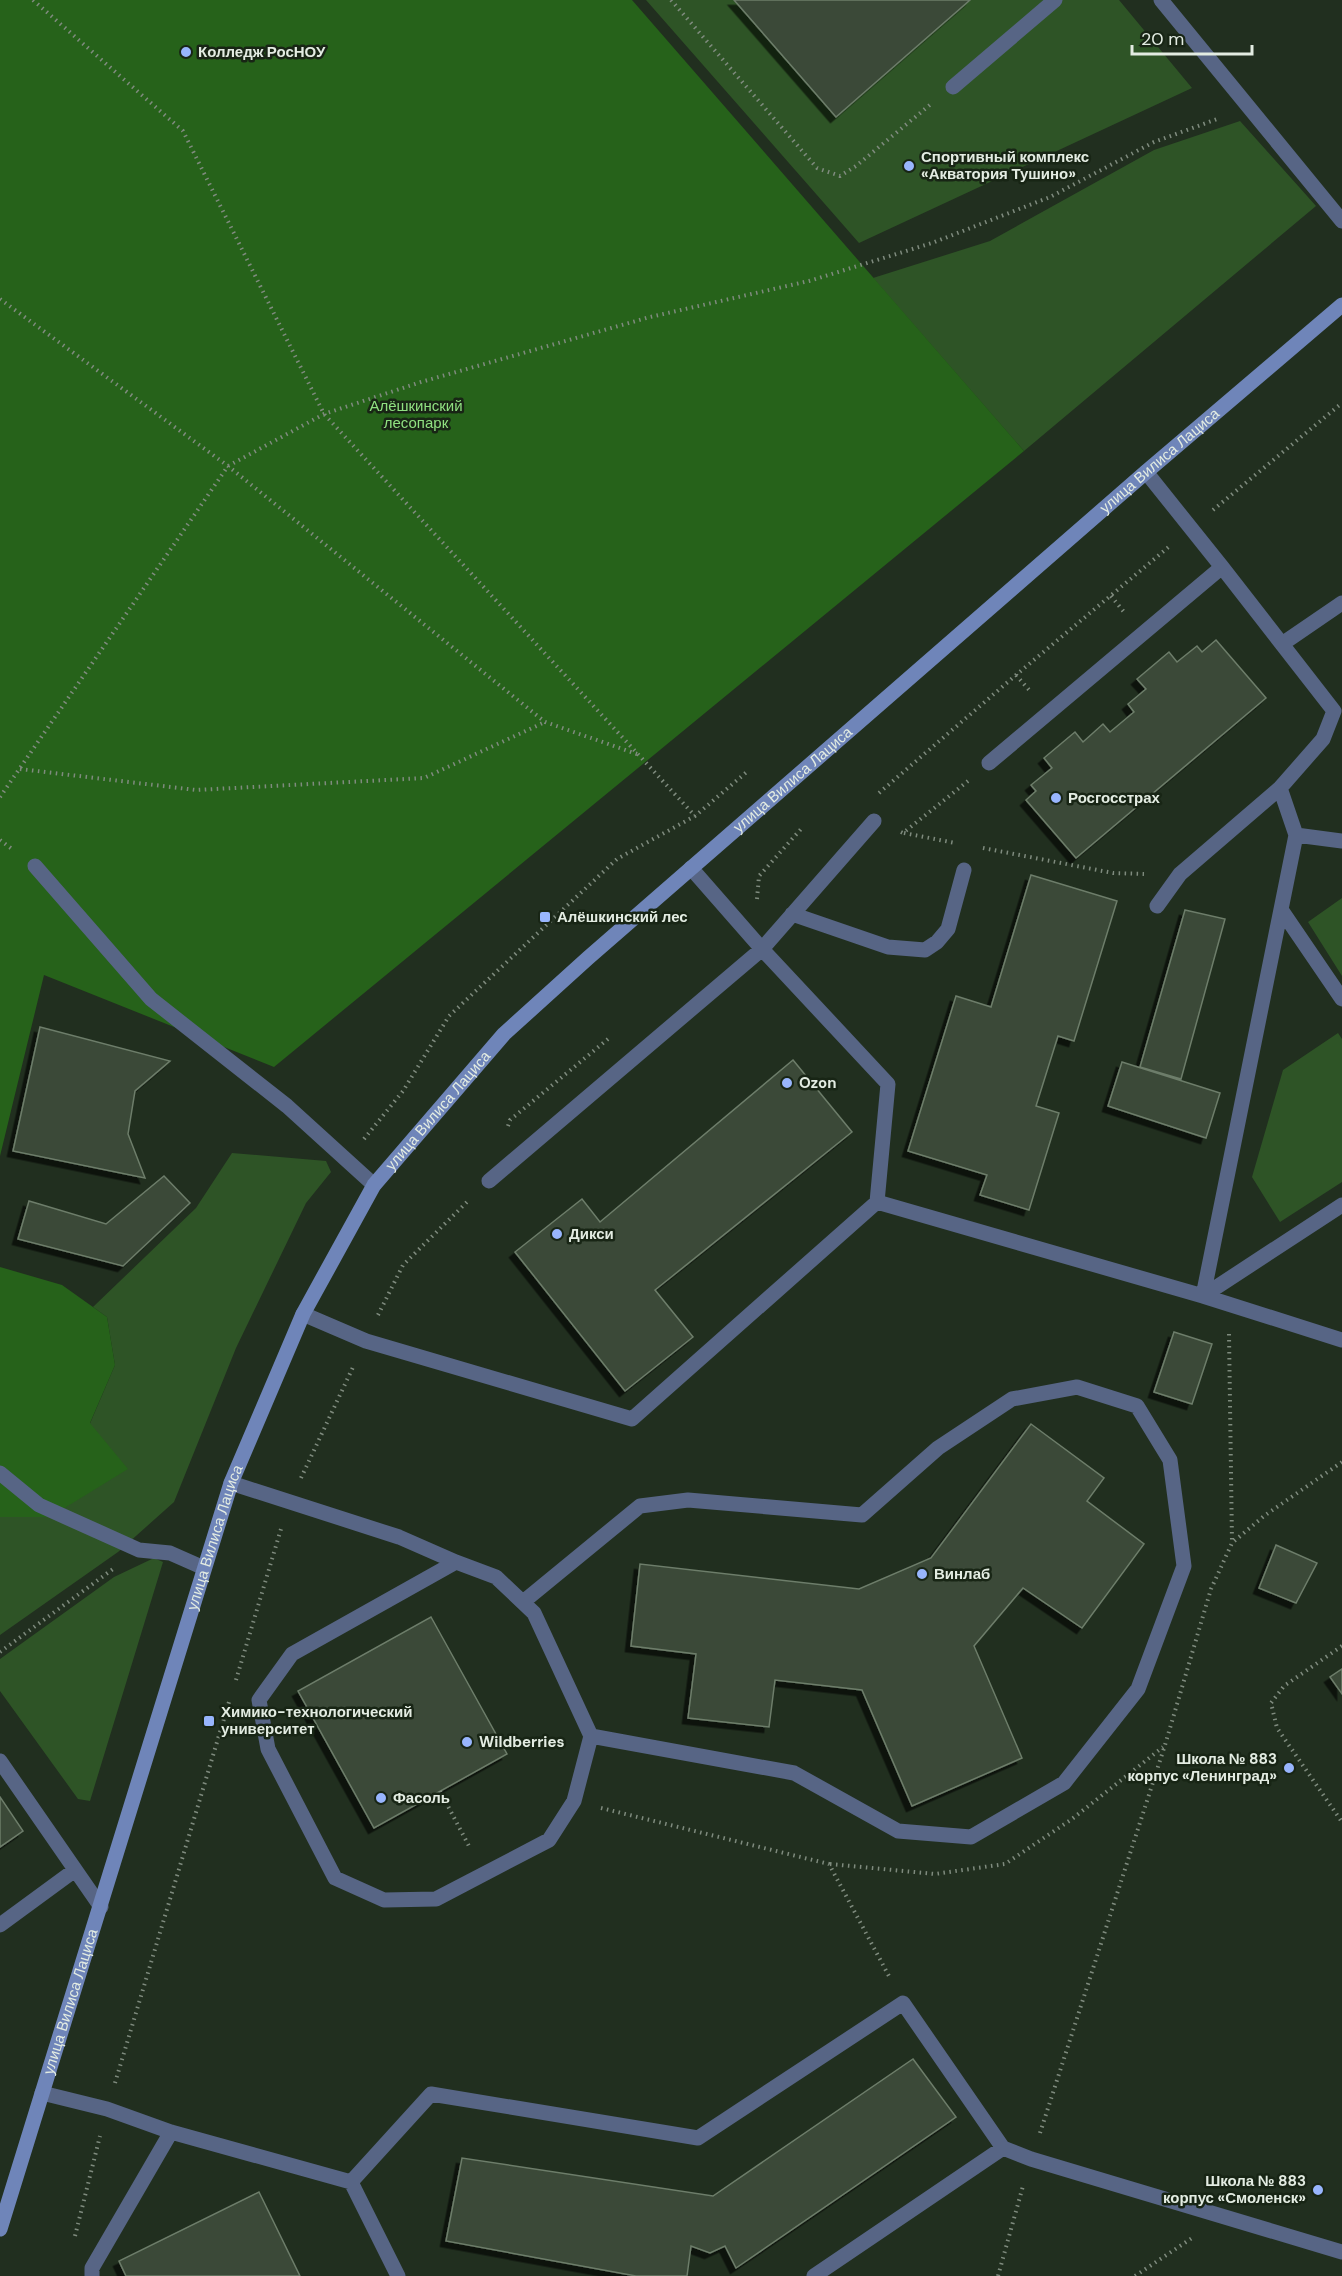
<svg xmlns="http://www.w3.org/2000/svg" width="1342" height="2276" font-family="'DM Sans',sans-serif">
<defs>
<filter id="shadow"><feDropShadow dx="-5.5" dy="5.5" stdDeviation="0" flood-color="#0009"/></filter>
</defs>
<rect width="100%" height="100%" fill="#212f1f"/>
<path fill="#2e5426" d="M646 0H1119L1192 88 859 243Z
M1240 121 1316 206 1024 451 873 278 990 241 1154 150Z
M1342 898V976L1308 922Z
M1338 1033 1342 1039V1182L1280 1222 1252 1177 1283 1070Z
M232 1153 326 1161 331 1172 306 1203 236 1348 174 1502 118 1552 0 1635V1517H50L115 1365 107 1317 93 1307 196 1208Z
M154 1558 163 1562 90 1801 78 1799 0 1691V1659L114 1577Z"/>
<path fill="#26621a" d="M0 0H632L1024 451 274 1067 44 975 0 1156Z
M0 1267 62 1285 107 1317 115 1365 90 1423 128 1469 50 1517H0Z"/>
<path fill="#3a4937" stroke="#6d7d6a" stroke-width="1.5" filter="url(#shadow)" d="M734 0H970L836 117Z
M1216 640 1266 698 1076 858 1026 800 1036 791 1031 785 1052 768 1044 758 1075 732 1083 742 1103 724 1110 732 1134 712 1128 704 1146 689 1137 679 1169 652 1177 662 1197 646 1202 652Z
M1031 875 1117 901 1074 1041 1058 1036 1036 1106 1059 1113 1029 1210 980 1195 987 1175 908 1151 956 996 991 1007Z
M1185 910 1225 919 1181 1079 1140 1067Z
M40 1027 170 1061 135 1091 128 1134 145 1178 13 1151Z
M793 1060 852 1132 655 1290 693 1337 625 1391 515 1252 582 1199 600 1222Z
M1122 1062 1220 1093 1206 1138 1108 1106Z
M164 1176 190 1203 123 1266 18 1239 29 1201 106 1224Z
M1174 1332 1212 1344 1192 1404 1154 1392Z
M1031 1424 1104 1478 1087 1501 1144 1544 1082 1628 1023 1588 974 1646 1022 1758 912 1806 862 1690 775 1680 769 1727 688 1718 696 1654 631 1646 640 1564 859 1589 931 1558Z
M1276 1545 1317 1563 1296 1603 1259 1588Z
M431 1617 507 1754 374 1828 298 1691Z
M1342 1669V1694L1330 1677Z
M0 1797 23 1831 0 1847Z
M913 2059 956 2117 736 2268 725 2246 710 2253 691 2246 687 2276H636L446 2241 462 2158 713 2196Z
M259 2192 300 2276H126L119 2261Z"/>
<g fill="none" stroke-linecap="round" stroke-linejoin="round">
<path stroke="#7f8b7e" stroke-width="4" stroke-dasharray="1.5 4.5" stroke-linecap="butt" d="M33 0 183 131 324 414 695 816
M671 0 817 168 840 176 856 166 931 104
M0 299 228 466 545 722 637 754
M1213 510 1342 403
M1111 596 1124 612
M1016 675 1030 691
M20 769 196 790 424 778 545 722
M879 793 1016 675 1171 545
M0 797 228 466 324 414 421 382 650 317 809 281 932 243 1050 197 1154 142 1220 118
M901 832 903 833 968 781
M904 833 955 843
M0 840 12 849
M983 848 1113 873 1144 874
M757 899 759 876 801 829
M508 1126 510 1120 608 1039
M364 1139 403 1091 449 1016 617 859 695 816 749 770
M378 1315 403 1265 469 1200
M1229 1334 1232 1542
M301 1478 354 1365
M1342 1646 1284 1686 1271 1703 1277 1728 1342 1822
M0 1652 113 1569
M236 1680 281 1529
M440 1791 470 1848
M601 1808 829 1864 890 1978
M830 1864 935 1874 1005 1864 1072 1819 1163 1747
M115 2083 229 1702
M1040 2133 1165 1745 1211 1589 1232 1543 1264 1516 1342 1462
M75 2236 100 2136
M998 2276 1023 2186
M1135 2276 1192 2238"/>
<path stroke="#576585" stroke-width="15" d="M1161 0 1342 221
M953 87 1055 0
M1146 472 1222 567 1334 711 1323 739 1280 788 1296 835 1342 841
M1282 644 1342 603
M989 763 1222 567
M1296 835 1203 1296 1342 1340
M35 866 151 999 287 1106 374 1185
M691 868 762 949 888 1084 877 1202 1203 1296 1342 1205
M1157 906 1180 874 1280 788
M1282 911 1342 999
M792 914 888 947 925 950 937 942 948 929 964 870
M489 1181 762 949 874 821
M303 1314 366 1341 632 1419 877 1202
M0 1473 39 1505 139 1550 170 1553 204 1568
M231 1483 399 1537 456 1562 496 1577 534 1613 591 1736 574 1801 549 1840 436 1899 384 1900 335 1878 268 1749 259 1700 292 1654 456 1562
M523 1602 640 1506 688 1500 862 1515 938 1448 1012 1399 1077 1387 1137 1406 1170 1460 1184 1566 1138 1689 1064 1783 971 1837 898 1831 794 1773 591 1736
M0 1761 101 1907
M0 1925 75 1870
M42 2093 107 2109 171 2132 351 2182 431 2094 698 2138 903 2003 1003 2148
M351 2182 398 2276
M92 2276V2268L171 2132
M814 2276 1003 2148 1031 2159 1342 2252"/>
<path stroke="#6f85b9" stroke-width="15" id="s1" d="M0 2229 231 1483 303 1314 374 1185 504 1034 588 958 1146 472 1342 305"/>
</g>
<g fill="#98b5fd" stroke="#182515" stroke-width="2">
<circle cx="186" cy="52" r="6"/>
<circle cx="909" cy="166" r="6"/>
<circle cx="1056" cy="798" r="6"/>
<rect x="539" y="911" width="12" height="12" rx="3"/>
<circle cx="787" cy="1083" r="6"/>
<circle cx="557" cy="1234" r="6"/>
<circle cx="922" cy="1574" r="6"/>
<rect x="203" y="1715" width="12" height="12" rx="3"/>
<circle cx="467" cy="1742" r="6"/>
<circle cx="1289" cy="1768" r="6"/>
<circle cx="381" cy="1798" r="6"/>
<circle cx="1318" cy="2190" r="6"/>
</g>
<g text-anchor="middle" stroke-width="5" stroke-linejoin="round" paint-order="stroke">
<g font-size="15" font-weight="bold" fill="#e3ece2" stroke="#182515" text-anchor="start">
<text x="198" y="57">Колледж РосНОУ</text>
<text x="921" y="162">Спортивный комплекс<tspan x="921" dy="17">«Акватория Тушино»</tspan></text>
<text x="1068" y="803">Росгосстрах</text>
<text x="557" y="922">Алёшкинский лес</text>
<text x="799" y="1088">Ozon</text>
<text x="569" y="1239">Дикси</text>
<text x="934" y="1579">Винлаб</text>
<text x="221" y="1717">Химико-технологический<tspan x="221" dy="17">университет</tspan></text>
<text x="479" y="1747">Wildberries</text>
<text x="1277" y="1764" text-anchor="end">Школа № 883<tspan x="1277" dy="17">корпус «Ленинград»</tspan></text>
<text x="393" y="1803">Фасоль</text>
<text x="1306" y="2186" text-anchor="end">Школа № 883<tspan x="1306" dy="17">корпус «Смоленск»</tspan></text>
</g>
<g font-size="15" fill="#90e181" stroke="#182515">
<text x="416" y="411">Алёшкинский<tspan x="416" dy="17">лесопарк</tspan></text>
</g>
<g font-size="15" fill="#e3ece2" stroke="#182515">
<text dy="5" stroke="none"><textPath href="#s1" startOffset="2182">улица Вилиса Лациса</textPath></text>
<text dy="5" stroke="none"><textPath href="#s1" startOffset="1696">улица Вилиса Лациса</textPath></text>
<text dy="5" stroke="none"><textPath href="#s1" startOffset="1210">улица Вилиса Лациса</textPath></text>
<text dy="5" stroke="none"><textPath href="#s1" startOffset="724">улица Вилиса Лациса</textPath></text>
<text dy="5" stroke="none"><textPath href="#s1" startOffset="238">улица Вилиса Лациса</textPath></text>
</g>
</g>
<path d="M1132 45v9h120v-9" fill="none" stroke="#e3ece2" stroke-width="3"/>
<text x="1141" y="45" font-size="18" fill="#e3ece2" stroke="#182515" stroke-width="4.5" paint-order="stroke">20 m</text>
</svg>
